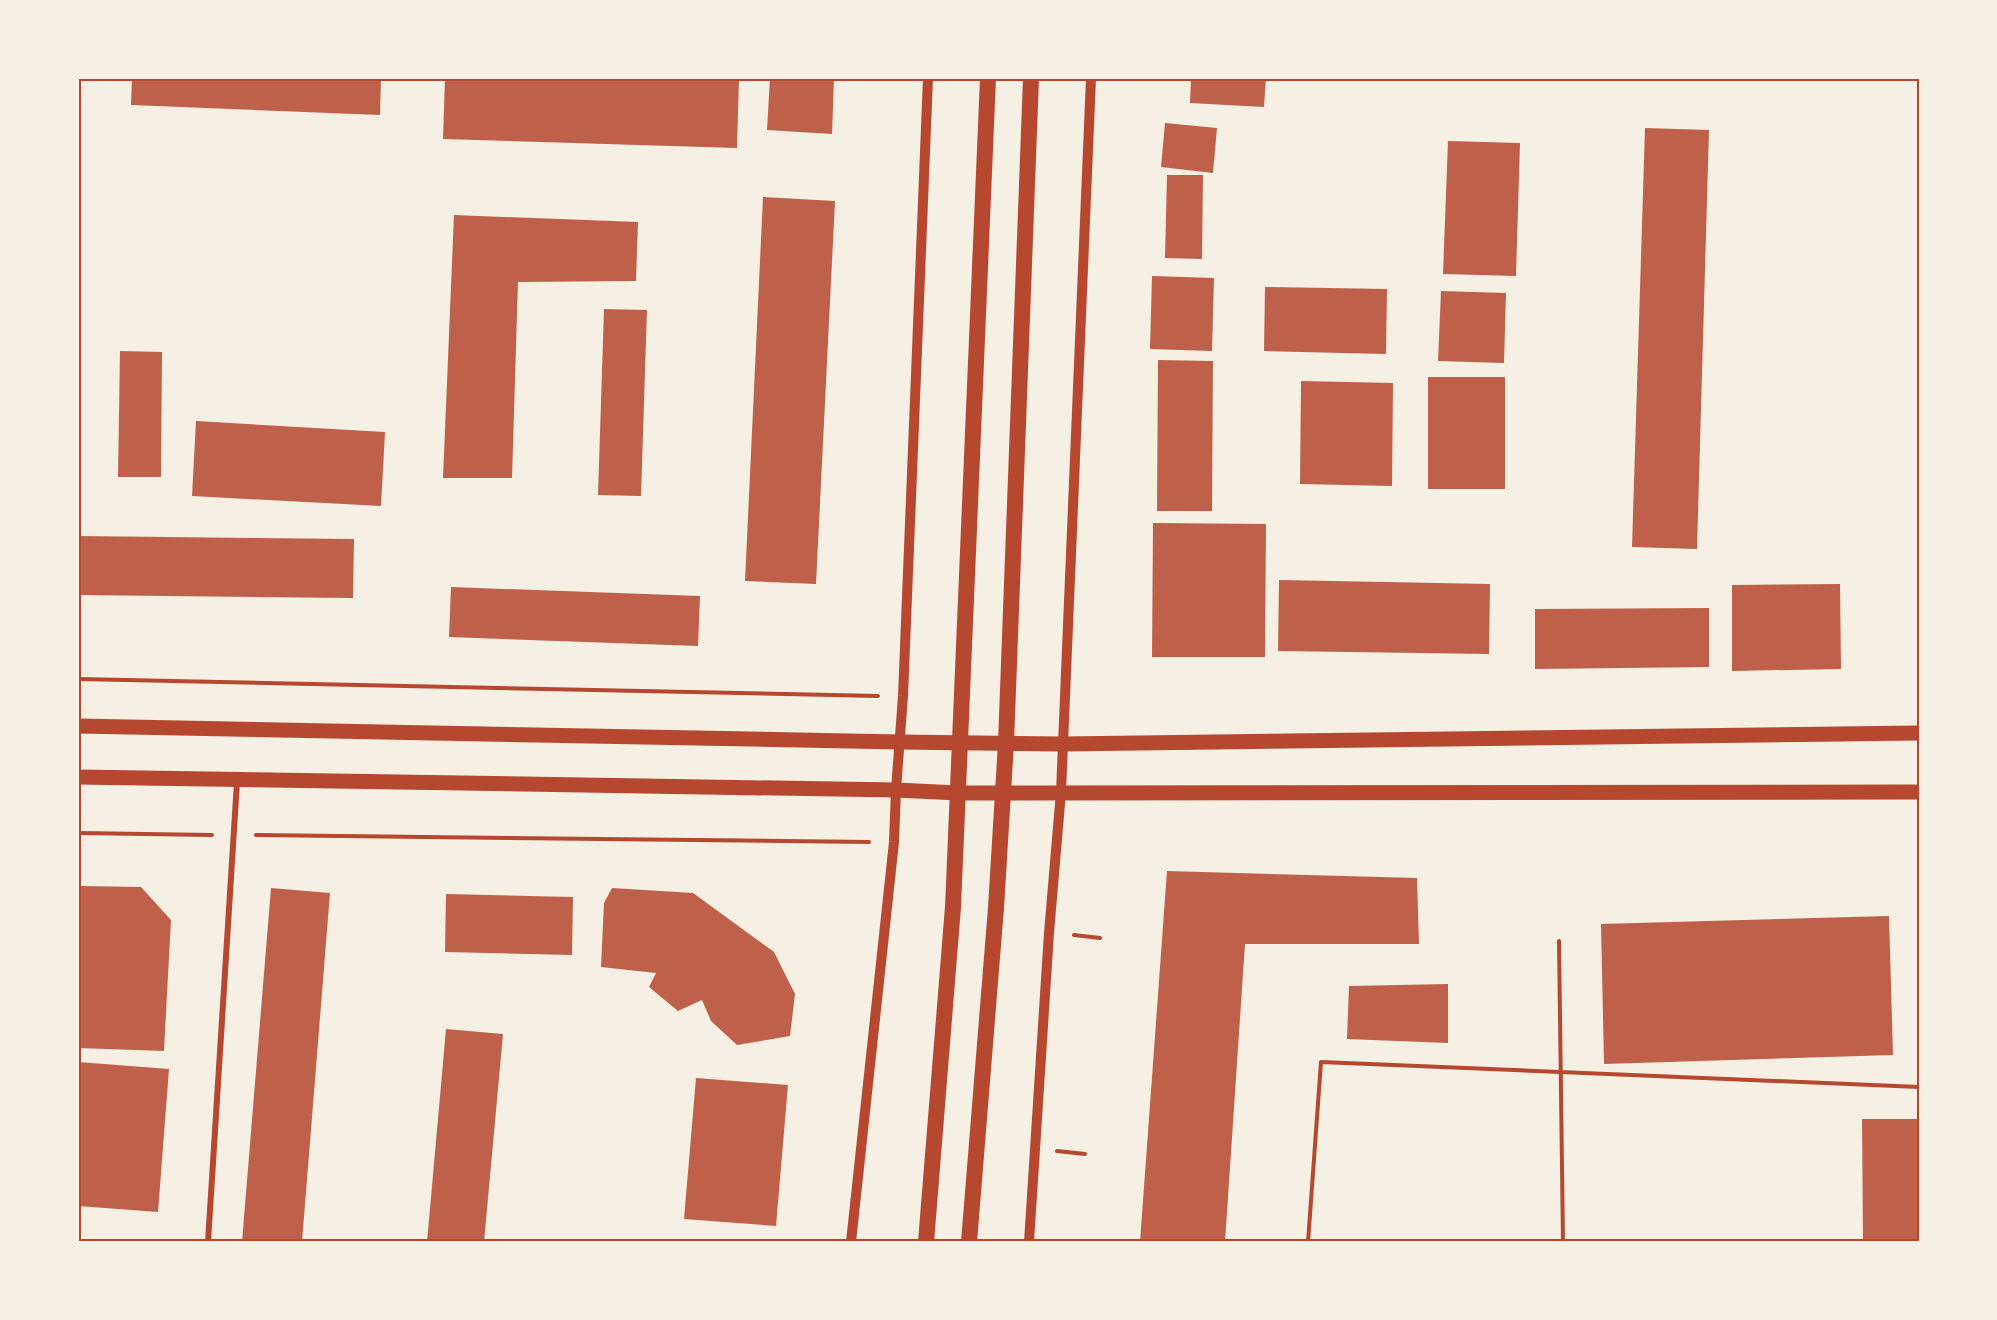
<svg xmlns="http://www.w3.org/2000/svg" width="1997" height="1320" font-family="'Times New Roman',serif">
<rect width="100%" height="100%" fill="#f6efe4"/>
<path fill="#bf614a" d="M132 78H381L380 115 131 105Z
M445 78H739L737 148 443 139Z
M770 78H834L832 134 767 130Z
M1191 78H1266L1264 107 1190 103Z
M1165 123 1217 128 1213 173 1161 167Z
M1645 128 1709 130 1697 549 1632 547Z
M1448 141 1520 143 1516 276 1443 274Z
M1167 175H1203L1202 259 1165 258Z
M763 197 835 201 816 584 745 581Z
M454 215 638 222 636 281 518 282 512 478H443Z
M1152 276 1214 278 1212 351 1150 349Z
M1265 287 1387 289 1386 354 1264 351Z
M1441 291 1506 293 1504 363 1438 361Z
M604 309 647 310 641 496 598 495Z
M120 351 162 352 161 477H118Z
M1158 360 1213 361 1212 511H1157Z
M1428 377H1505V489H1428Z
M1301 381 1393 383 1392 486 1300 484Z
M196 421 385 432 381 506 192 496Z
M1153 523 1266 524 1265 657H1152Z
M78 536 354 539 353 598 78 595Z
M1279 580 1490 584 1489 654 1278 651Z
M1840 584 1841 669 1732 671V585Z
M451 587 700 596 698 646 449 637Z
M1709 608V667L1535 669V609Z
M1167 871 1417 878 1419 944H1245L1225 1242H1140Z
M78 886 141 887 171 920 164 1051 78 1048Z
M271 888 330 893 302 1242H242Z
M612 888 693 893 774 952 795 994 790 1036 737 1045 711 1021 702 1000 678 1011 649 987 656 973 601 967 604 903Z
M446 894 573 897 572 955 445 952Z
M1889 916 1893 1055 1604 1064 1601 924Z
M1448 984V1043L1347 1039 1349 986Z
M446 1029 503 1034 484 1242H427Z
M78 1062 169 1069 158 1212 78 1206Z
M696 1078 788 1085 776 1226 684 1219Z
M1862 1119H1919V1242H1863Z"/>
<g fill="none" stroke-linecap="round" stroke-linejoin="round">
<path stroke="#b5482f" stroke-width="4" d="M78 679 878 696
M78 833 212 835
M256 835 869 842
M1074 935 1100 938
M1559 941 1563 1242
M1057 1151 1085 1154
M1308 1242 1321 1062 1919 1087"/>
<path stroke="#b5482f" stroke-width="6" d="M208 1242 237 782"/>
<path stroke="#b5482f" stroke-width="10" d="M851 1242 894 842 896 790 903 696 928 78
M1029 1242 1049 933 1061 792 1091 78"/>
<path stroke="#b5482f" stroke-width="15" d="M78 726 899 742 1063 744 1919 733
M78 777 896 790 958 793 1919 792"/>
<path stroke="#b5482f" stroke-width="16" d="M926 1242 953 907 988 78
M969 1242 996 908 1006 743 1031 78"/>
</g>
<rect width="1997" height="1320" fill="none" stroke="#f6efe4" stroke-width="159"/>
<rect x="80" y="80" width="1838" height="1160" fill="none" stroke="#b5482f" stroke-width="2"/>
</svg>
